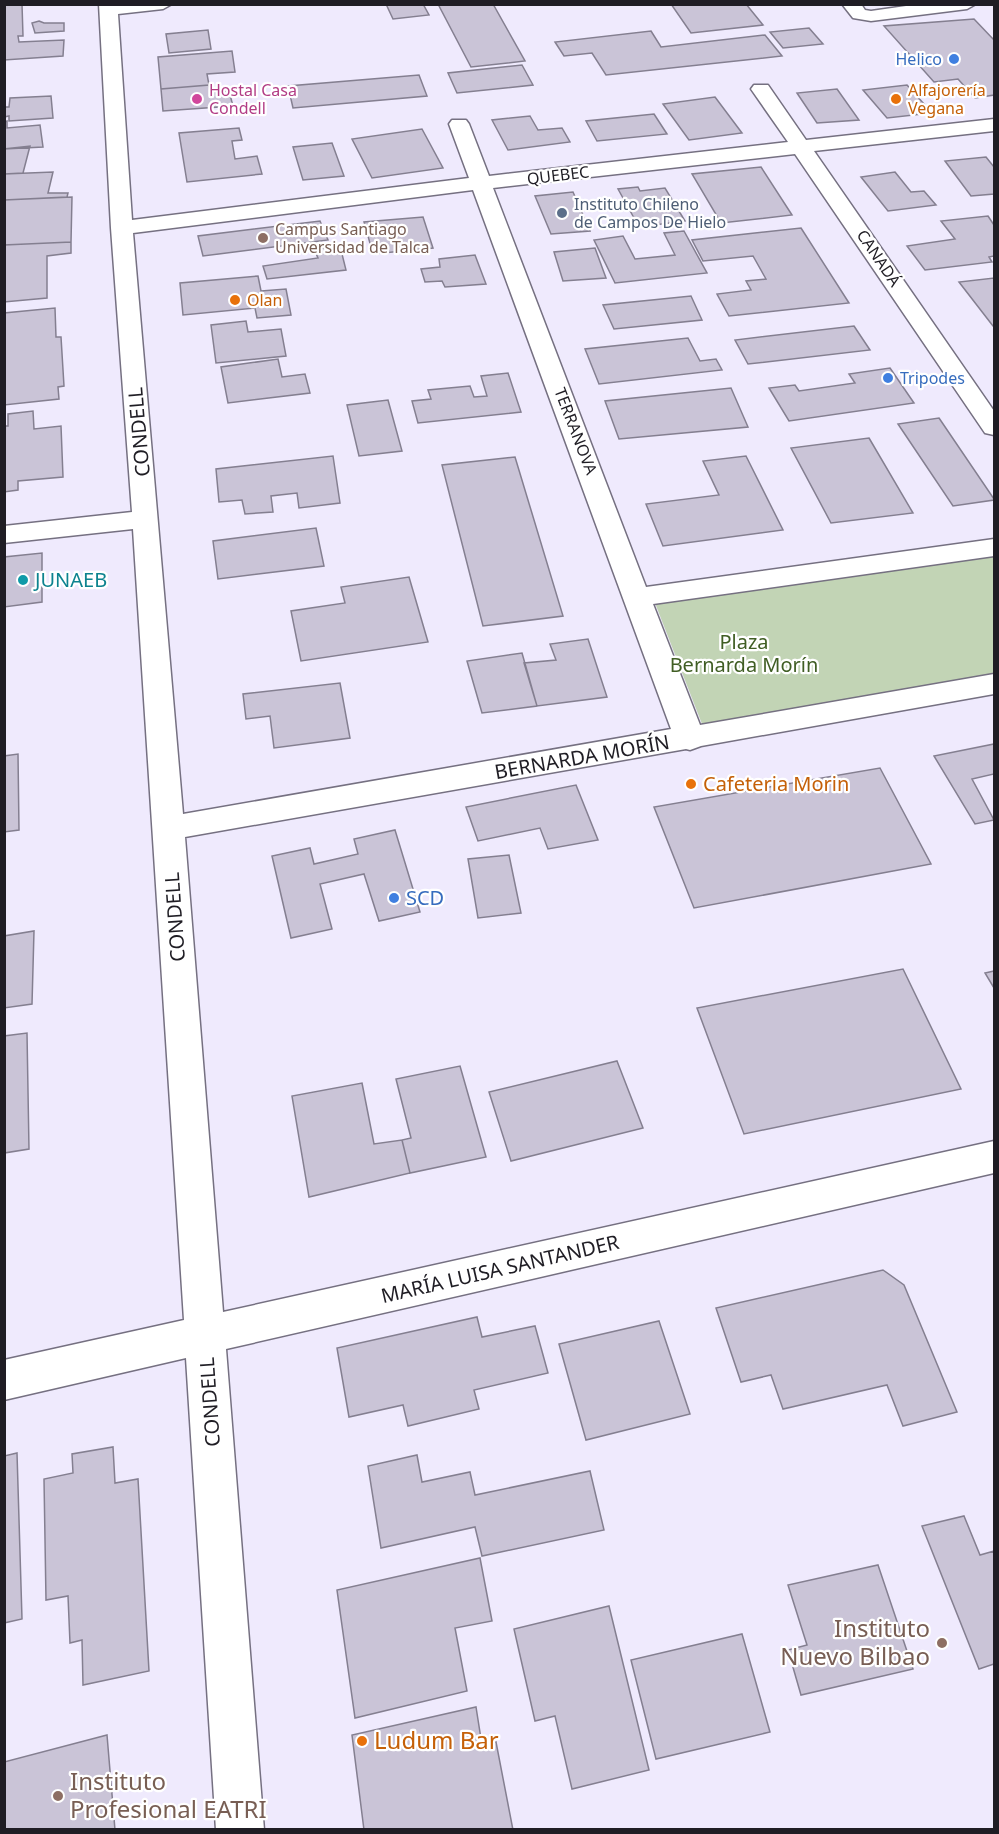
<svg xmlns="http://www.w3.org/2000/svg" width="999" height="1834" font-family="'Noto Sans',sans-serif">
<rect width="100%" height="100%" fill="#efeafd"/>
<path fill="#c2d4b5" d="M994 555V676L702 724 655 603Z"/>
<path fill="#cac4d7" stroke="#847f90" stroke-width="1.5" d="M22 4 23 36H18L19 42 64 40 63 56 4 60V5Z
M386 4H423L429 15 393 19Z
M438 4H493L525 61 471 67Z
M671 4H746L763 25 691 33Z
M974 19 994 40V95L975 98 958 79 934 82 884 26Z
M39 21 44 23H64V31L35 33 32 23Z
M809 28 823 44 783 48 770 32Z
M208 30 211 49 169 53 166 34Z
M651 31 661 47 765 35 782 56 606 75 592 53 564 56 555 42Z
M232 51 235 72 207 74 209 85 161 89 158 57Z
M522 65 533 85 457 93 448 73Z
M419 75 427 96 293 108 288 86Z
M209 85 210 92 229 91 233 106 163 111 161 89Z
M907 85 932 113 887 118 863 90Z
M837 89 859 120 817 123 797 93Z
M51 96 53 118 9 121V116L4 117V107H9L10 98Z
M715 97 742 133 689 140 663 104Z
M654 114 667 134 597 141 586 121Z
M530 116 538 130 562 128 570 142 508 150 492 120Z
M7 121V128L40 125 43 147 4 149V122Z
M239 128 242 140 232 141 235 159 257 156 262 174 187 182 179 133Z
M422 129 443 168 372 178 352 139Z
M332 143 344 176 303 180 293 147Z
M30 146 23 173 4 174V149Z
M986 157 994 167V194L971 196 945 161Z
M761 167 792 215 721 223 692 174Z
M53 172 48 193H68L67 197 4 200V174Z
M895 172 911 192 924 191 936 205 888 211 861 177Z
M638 187 640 191 665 188 685 221 639 227 618 189Z
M573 192 590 231 551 234 535 196Z
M72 197 71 242 4 245V200Z
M988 216 994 225V256L989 257 992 262 925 270 907 246 955 239 941 221Z
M423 217 433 248 373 254 364 222Z
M320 221 328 240 203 256 198 236Z
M801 228 849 303 729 316 717 294 751 290 746 281 766 279 753 256 703 261 692 240Z
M684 231 707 273 615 283 594 240 623 236 635 259 675 255 664 233Z
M71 242V253L47 256V298L4 302V245Z
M340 246 346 270 267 279 263 266 318 258 314 249Z
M595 248 606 278 563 281 554 252Z
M475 255 486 284 445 287 442 281 425 282 421 269 440 267 439 259Z
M258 276 261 291 286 289 291 315 257 318 255 308 183 315 180 283Z
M994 278V326H993L959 282Z
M691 296 702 320 614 329 603 305Z
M55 308 56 337H61L64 386 58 387 59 399 4 405V313Z
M246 321 248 332 281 329 286 356 216 363 211 325Z
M854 326 870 350 748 364 735 340Z
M688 338 700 361 716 359 722 370 599 384 585 349Z
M278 359 282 377 305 374 310 393 228 403 221 367Z
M890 368 914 403 789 421 769 388 795 385 799 391 855 383 849 374Z
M508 373 521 412 418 423 412 401 431 399 428 390 470 386 474 397 487 396 481 376Z
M731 388 748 427 619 439 605 401Z
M388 400 402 451 359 456 347 405Z
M33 411 34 429 61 426 63 477 18 481V490L4 492V426H8V414Z
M939 418 994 499V500L953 506 898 424Z
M869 438 913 513 831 523 791 448Z
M333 456 340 503 299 508 297 493 271 496 273 512 245 514 242 500 219 502 216 469Z
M746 456 783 530 663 546 646 504 719 495 703 461Z
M515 457 563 616 483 626 442 465Z
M316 528 324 566 218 579 213 541Z
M42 553V602L4 607V557Z
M409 577 428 642 301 661 291 611 345 603 341 587Z
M588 639 607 697 537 706 524 663 556 660 550 644Z
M522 653 537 706 482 713 467 661Z
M340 683 350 738 274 748 270 716 246 719 243 694Z
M994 744V774L972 779 994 820 975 824 934 756Z
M18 754 19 830 4 832V756Z
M880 768 931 864 694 908 654 807Z
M576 785 598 840 548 849 540 828 478 841 466 807Z
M395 830 420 912 379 921 364 874 320 884 332 929 291 938 272 856 310 848 314 864 358 854 354 839Z
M509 855 521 913 478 918 468 859Z
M34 931 32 1004 4 1008V936Z
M903 969 961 1089 744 1134 697 1008Z
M994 971V988L985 973Z
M27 1033 29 1149 4 1153V1036Z
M617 1061 643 1128 511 1161 489 1092Z
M460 1066 486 1157 410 1173 402 1140 411 1138 396 1079Z
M362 1083 374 1144 402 1140 410 1173 309 1197 292 1096Z
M883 1270 904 1285 957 1412 903 1426 887 1385 783 1409 771 1375 741 1382 716 1308Z
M477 1317 482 1337 535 1326 548 1373 474 1390 479 1409 408 1426 403 1405 349 1417 337 1348Z
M659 1321 690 1414 586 1440 559 1344Z
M113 1447 115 1483 138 1479 149 1671 83 1685 82 1640 70 1643 68 1596 46 1600 44 1479 73 1473 72 1454Z
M17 1453 22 1619 4 1623V1456Z
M417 1455 422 1482 470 1472 475 1495 590 1471 604 1530 482 1556 475 1527 381 1548 368 1466Z
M964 1516 980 1555 994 1551V1664L979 1669 922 1526Z
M480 1558 492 1621 455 1628 467 1691 355 1718 337 1590Z
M878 1565 913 1669 801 1695 788 1650 807 1645 788 1585Z
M609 1606 649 1770 572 1789 555 1716 535 1721 514 1629Z
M742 1634 770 1732 656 1759 631 1660Z
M476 1707 482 1745 496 1742 513 1830H364L352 1735Z
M107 1735 115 1830H4V1762Z"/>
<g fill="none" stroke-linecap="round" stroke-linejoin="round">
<g stroke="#757081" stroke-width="3">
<path id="minor" d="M99 4H172L163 9 118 14 132 220 469 178 449 124 452 120H466L469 124 489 176 788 142 751 89 754 85H768L806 140 994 119V131L814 151 994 411V435L985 433 795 154 493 188 646 587 994 539V556L653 604 700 725 994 674V694L701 746 690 750 686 749 185 837 223 1312 994 1141V1173L226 1349 264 1830H216L186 1358 4 1400V1360L184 1320 133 529 4 543V526L132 512 111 228ZM473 190 671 729 183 814 133 233Z
M842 4H861L865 10 871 11 920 4H976L967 9 871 21 853 18Z"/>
</g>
<use href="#minor" fill="#fff" fill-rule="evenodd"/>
</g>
<g fill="#3f7fe0" stroke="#fff" stroke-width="2">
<circle cx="954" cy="59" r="6"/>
<circle cx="888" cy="378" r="6"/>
<circle cx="394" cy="898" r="6"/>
</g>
<circle fill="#d1479c" stroke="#fff" stroke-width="2" cx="197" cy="99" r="6"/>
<g fill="#e8710a" stroke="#fff" stroke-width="2">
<circle cx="896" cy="99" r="6"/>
<circle cx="235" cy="300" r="6"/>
<circle cx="691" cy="784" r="6"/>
<circle cx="362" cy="1741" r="6"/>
</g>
<circle fill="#5c6f8a" stroke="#fff" stroke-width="2" cx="562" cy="213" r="6"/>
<g fill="#8d6e63" stroke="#fff" stroke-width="2">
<circle cx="263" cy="238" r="6"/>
<circle cx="942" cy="1643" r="6"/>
<circle cx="58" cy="1796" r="6"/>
</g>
<circle fill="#0f9aa8" stroke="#fff" stroke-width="2" cx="23" cy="580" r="6"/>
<g text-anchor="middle" stroke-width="4.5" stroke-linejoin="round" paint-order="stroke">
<g font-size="16" fill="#366cbe" stroke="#fff" text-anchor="end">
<text x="942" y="65">Helico</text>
<text x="900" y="384" text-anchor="start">Tripodes</text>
</g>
<g font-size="16" fill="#b23c85" stroke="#fff" text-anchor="start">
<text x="209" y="96">Hostal Casa<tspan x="209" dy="18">Condell</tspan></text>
</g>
<g font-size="16" fill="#c56008" stroke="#fff" text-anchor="start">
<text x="908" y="96">Alfajorería<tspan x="908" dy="18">Vegana</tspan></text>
<text x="247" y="306">Olan</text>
</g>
<g font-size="16" fill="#1f1d24" stroke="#fff">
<text transform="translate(558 175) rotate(-7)" y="6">QUEBEC</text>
<text transform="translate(879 258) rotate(56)" y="6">CANADÁ</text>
<text transform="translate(576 431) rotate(69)" y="6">TERRANOVA</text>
</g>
<g font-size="16" fill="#4e5e75" stroke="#fff" text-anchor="start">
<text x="574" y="210">Instituto Chileno<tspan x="574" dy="18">de Campos De Hielo</tspan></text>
</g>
<g font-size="16" fill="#785e54" stroke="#fff" text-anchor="start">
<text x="275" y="235">Campus Santiago<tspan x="275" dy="18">Universidad de Talca</tspan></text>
</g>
<g font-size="20" fill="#1f1d24" stroke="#fff">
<text transform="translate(139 432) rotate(-95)" y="7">CONDELL</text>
<text transform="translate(582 757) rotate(-10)" y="7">BERNARDA MORÍN</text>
<text transform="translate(175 917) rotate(-94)" y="7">CONDELL</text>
<text transform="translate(500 1269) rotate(-13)" y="7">MARÍA LUISA SANTANDER</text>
<text transform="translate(210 1402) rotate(-94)" y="7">CONDELL</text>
</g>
<g font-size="20" fill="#0d838f" stroke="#fff" text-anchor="start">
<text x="35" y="587">JUNAEB</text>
</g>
<g font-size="20" fill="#405e24" stroke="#fff">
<text x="744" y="649">Plaza<tspan x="744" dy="23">Bernarda Morín</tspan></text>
</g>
<g font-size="20" fill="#c56008" stroke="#fff" text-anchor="start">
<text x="703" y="791">Cafeteria Morin</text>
</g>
<g font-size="20" fill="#366cbe" stroke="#fff" text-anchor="start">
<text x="406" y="905">SCD</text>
</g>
<g font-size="24" fill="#785e54" stroke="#fff" text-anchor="end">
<text x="930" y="1637">Instituto<tspan x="930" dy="28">Nuevo Bilbao</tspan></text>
<text x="70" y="1790" text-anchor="start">Instituto<tspan x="70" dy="28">Profesional EATRI</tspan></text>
</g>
<g font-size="24" fill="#c56008" stroke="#fff" text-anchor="start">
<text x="374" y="1749">Ludum Bar</text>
</g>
</g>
<rect width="999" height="1834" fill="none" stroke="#1f1d24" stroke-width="12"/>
</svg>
